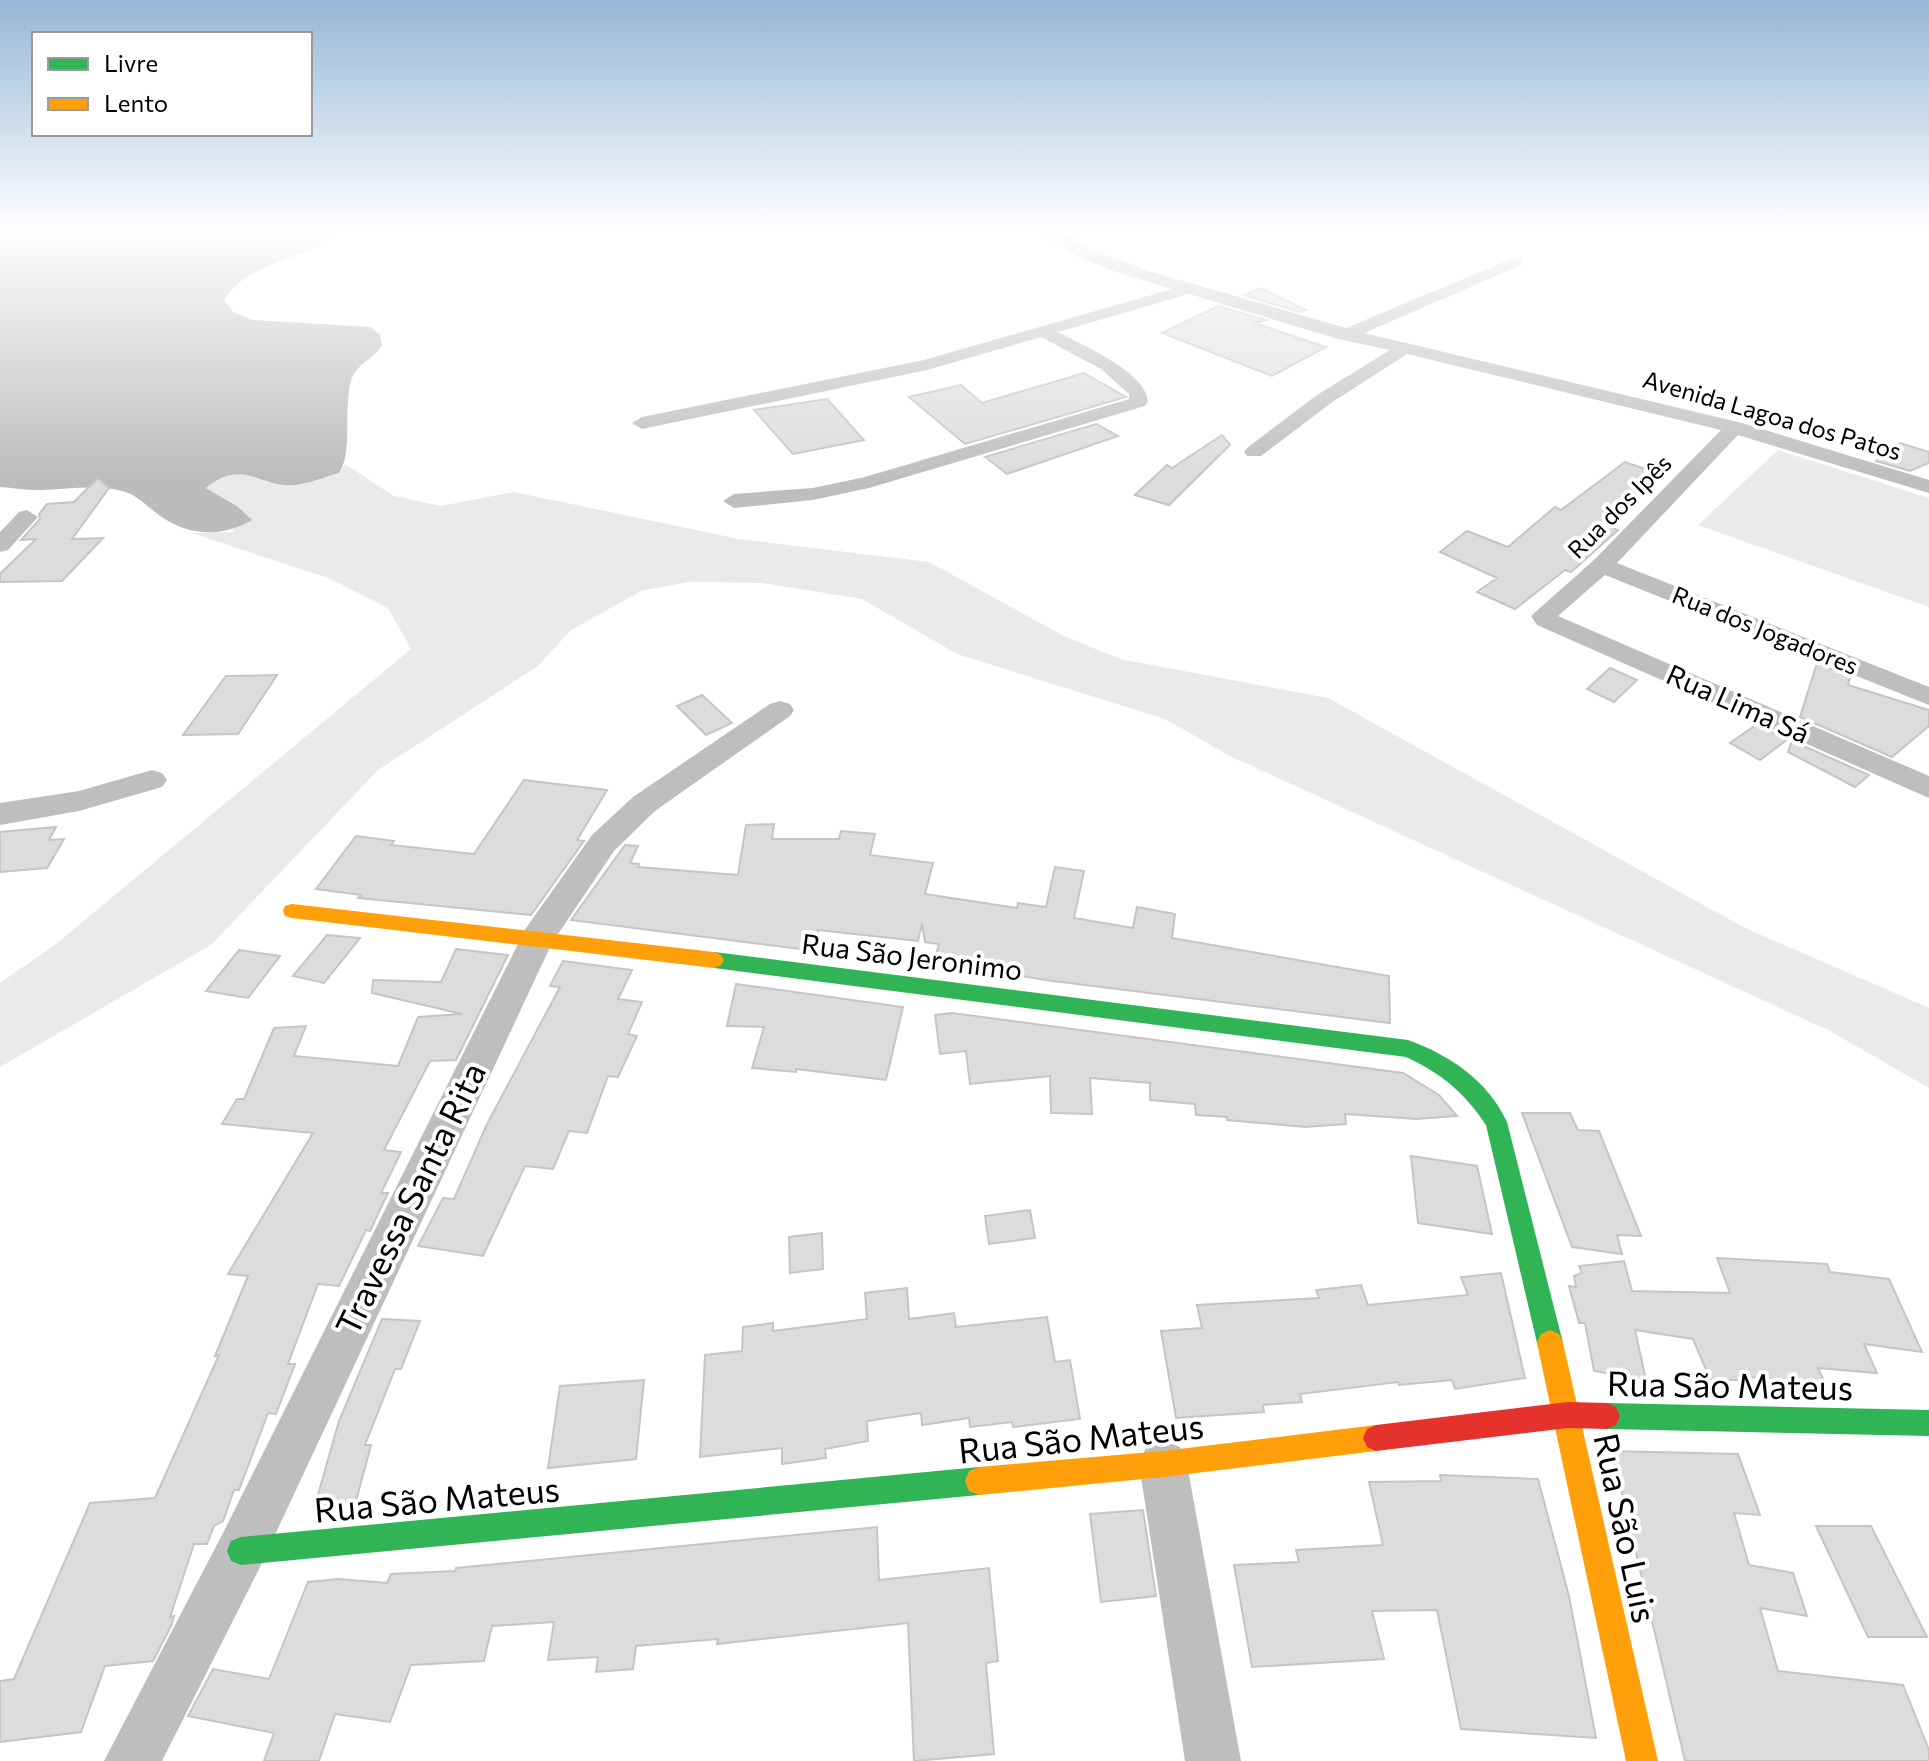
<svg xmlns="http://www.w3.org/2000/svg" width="1929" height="1761" font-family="Commissioner,sans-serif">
<rect width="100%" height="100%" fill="#fff"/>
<path fill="#eaeaea" d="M1778 450 1929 498V607L1698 525Z
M345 464 394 496 441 506 514 492 739 539 929 562 1064 636 1120 659 1328 698 1745 928 1929 1008V1088L1830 1031 1230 756 1165 719 957 654 862 599 763 583 688 582 641 591 571 630 538 666 378 770 211 945 0 1067V983L56 944 411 649 388 608 331 579 191 533 233 532 237 506 205 487C250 457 259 489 296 485 310 483 325 477 339 473Z"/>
<path fill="#bcbcbc" d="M0 232H334C312 261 250 258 224 300L233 312 253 320 370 327 380 335 382 345C374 359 358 363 352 378 342 406 354 451 339 473 325 477 310 483 296 485 262 489 243 457 206 488L237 506 252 520C221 538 189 536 160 516 146 506 136 493 118 490 93 485 69 489 44 490 29 491 14 488 0 487Z"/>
<path fill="#dcdcdc" stroke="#c5c5c5" stroke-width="2" d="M1261 288 1306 310 1300 312 1243 295Z
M1218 306 1266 320 1254 323 1326 347 1272 376 1162 333Z
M1084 373 1126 397 965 444 909 397 961 385 982 403Z
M827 399 864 440 793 454 754 410Z
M1096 424 1118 436 1007 474 985 457Z
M1222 435 1230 445 1169 505 1135 495 1167 465 1172 468Z
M1900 443 1929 452V463L1910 471 1876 461Z
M1625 462 1660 474 1600 523 1618 530 1571 572 1565 570 1515 609 1477 592 1497 578 1440 552 1467 531 1508 547 1555 507 1561 510Z
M98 478 109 488 72 539 103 538 62 581 0 582V574L36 539 21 540 40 519 39 514 47 504 74 502Z
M1817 663 1850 677 1848 685 1929 710V726L1892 757 1800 717Z
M1610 668 1637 680 1614 702 1587 689Z
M277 675 238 734 183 735 226 676Z
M702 695 732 723 706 735 677 706Z
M1756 725 1788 739 1760 760 1730 743Z
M1792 741 1869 775 1855 787 1788 752Z
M524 780 607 790 577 840 584 841 531 915 358 898 361 895 316 889 356 836 394 841 391 845 474 854Z
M774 824 772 839H839L841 831 875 834 870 855 933 863 925 894 1017 908 1018 903 1046 907 1055 867 1084 871 1074 918 1133 928 1137 907 1175 914 1172 938 1389 976 1390 1023 1045 980 934 961 939 944 925 942 922 924 918 941 818 930 816 951 571 920 625 845 638 846 630 863 639 864 638 867 738 875 746 825Z
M56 827 49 840 64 839 47 868 0 872V832Z
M327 935 360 938 324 983 293 976Z
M456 949 508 955 456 1060 430 1061 384 1150 401 1152 381 1193H388L370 1231 366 1230 339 1286 318 1284 288 1364H295L276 1414 268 1413 239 1490H234L223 1521 214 1526 207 1544H194L170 1617 174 1616 171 1626 153 1661 105 1666 81 1732 0 1742V1681L14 1679 90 1503 155 1498 219 1355 215 1356 248 1276 228 1274 313 1133 222 1124 237 1099H244L274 1028 306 1026 294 1056 398 1066 418 1017 462 1014 372 993 373 980 441 982Z
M239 950 280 956 248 998 206 991Z
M563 961 632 970 618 999 642 1002 628 1034 637 1036 618 1077 608 1076 587 1133 569 1131 553 1169 525 1166 483 1256 418 1246 443 1198 454 1199 487 1124 560 987 550 986Z
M736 984 903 1007 886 1080 796 1069V1072L752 1068 764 1027 727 1026Z
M952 1013 1403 1073 1439 1095 1457 1116 1416 1119 1345 1114 1346 1124 1305 1127 1227 1120V1117L1196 1115 1195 1104 1150 1100V1083L1090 1078 1092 1114 1051 1113 1050 1076 970 1084 966 1051 940 1054 935 1015Z
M1522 1113H1570L1578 1130 1599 1131 1641 1236 1617 1235 1622 1254 1572 1247Z
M1411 1156 1477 1166 1492 1234 1418 1223Z
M1030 1210 1035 1238 989 1244 985 1216Z
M822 1233 823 1269 790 1273 789 1237Z
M1717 1258 1827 1264 1830 1272 1889 1279 1922 1352 1864 1344 1877 1373 1818 1368 1825 1383 1750 1377 1752 1381 1710 1379 1693 1339 1635 1330 1646 1380 1594 1371 1585 1323H1579L1569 1286 1576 1287 1574 1276 1582 1273 1579 1266 1624 1261 1632 1291 1730 1293Z
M1501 1273 1525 1378 1455 1389 1452 1380 1399 1385 1398 1382 1300 1394 1302 1402 1263 1405 1264 1412 1176 1418 1161 1331 1202 1328 1197 1305 1319 1298 1316 1290 1361 1285 1368 1305 1468 1295 1461 1277Z
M907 1288 909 1319 954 1313 956 1327 1047 1317 1055 1362 1070 1360 1080 1419 1013 1427 1012 1422 970 1427 969 1418 922 1425 921 1413 867 1421 868 1441 825 1449 826 1458 782 1464V1448L700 1457 705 1355 742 1351 743 1327 773 1323V1331L867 1319 865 1293Z
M382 1319 420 1321 401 1369H395L365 1445H371L356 1501 315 1505 339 1421Z
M644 1380 636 1459 548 1468 560 1386Z
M1612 1451 1738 1454 1760 1515 1734 1513 1749 1565 1793 1573 1807 1616 1760 1608 1778 1671 1903 1685 1929 1750V1761H1685Z
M1440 1475 1538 1479 1569 1596 1596 1738 1461 1729 1437 1610 1372 1611 1384 1659 1252 1667 1234 1565 1299 1562 1296 1550 1383 1545 1369 1482 1441 1481Z
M1143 1510 1156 1596 1101 1602 1090 1514Z
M1816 1526H1871L1927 1637H1868Z
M877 1527 879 1580 989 1568 998 1661 986 1663 994 1754 914 1761 908 1623 717 1644 718 1639 636 1646 633 1669 596 1672 598 1657 548 1660 554 1622 492 1626 484 1661 411 1665 390 1722 335 1714 319 1761H264L274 1733 188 1716 213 1669 269 1679 308 1582 338 1579 387 1583 391 1574 455 1571 456 1568Z"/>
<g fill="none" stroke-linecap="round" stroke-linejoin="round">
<path fill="#bebebe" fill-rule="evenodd" d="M1043 232H1061L1090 249 1149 271 1346 328 1511 259H1521V265L1364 333 1742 423 1929 480V493L1738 435 1617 563 1929 687V705L1605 575 1558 616 1929 776V798L1537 625 1531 616 1594 560 1721 430 1407 354 1331 403 1261 456H1247L1244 452 1247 448 1317 395 1390 350 1338 339 1189 294 1058 332C1082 345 1147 372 1148 402L1145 406 869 488 813 500 734 508 723 501 734 494 813 488 865 477 1129 399V394L1101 369 1041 337 927 370 642 429 632 423 642 417 924 360 1172 289C1130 276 1075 263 1043 232Z
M27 510 38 517 8 550 0 552V532L19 512Z
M780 701 790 704 794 710 790 716 655 811 614 851 552 943 259 1569 162 1761H104L223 1533 526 928 592 835 633 797 770 704Z
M152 770 162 773 167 780 162 787 79 811 0 825V803L79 791Z
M1163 1440 1180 1447 1187 1464 1241 1761H1185L1139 1464 1146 1447Z"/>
<path fill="#30b455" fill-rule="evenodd" d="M714 952 1408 1040C1450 1055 1488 1081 1507 1122L1563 1343 1559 1352 1550 1356 1541 1352 1537 1343 1486 1125C1465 1093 1441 1073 1406 1057L714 968 707 965 704 960 707 955Z
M1607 1403 1929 1410V1436L1607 1429 1598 1425 1594 1416 1598 1407Z
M979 1467 989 1471 993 1481 989 1491 979 1495 241 1565 231 1561 227 1551 231 1541 241 1537Z"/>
<path fill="#ff9f0a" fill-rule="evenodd" d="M292 904 714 952 721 955 724 960 721 965 714 968 292 918 285 916 283 911 285 906Z
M1550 1330 1559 1334 1563 1343 1658 1761H1626L1537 1343 1541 1334Z
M1376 1425 1385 1429 1389 1438 1385 1447 1376 1451 1163 1477 979 1495 969 1491 965 1481 969 1471 979 1467 1163 1451Z"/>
<path fill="#e5322d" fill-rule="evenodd" d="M1568 1402 1607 1403 1616 1407 1620 1416 1616 1425 1607 1429 1568 1428 1376 1451 1367 1447 1363 1438 1367 1429 1376 1425Z"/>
</g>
<linearGradient id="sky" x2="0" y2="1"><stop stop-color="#96b7d6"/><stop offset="0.48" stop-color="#fff"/><stop offset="1" stop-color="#fff" stop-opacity="0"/></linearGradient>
<rect width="1929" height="479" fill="url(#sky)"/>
<g text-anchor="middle" stroke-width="8" stroke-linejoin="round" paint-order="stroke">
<g font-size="24" fill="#000" stroke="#fff">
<text transform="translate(1772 416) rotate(16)" y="8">Avenida Lagoa dos Patos</text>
<text transform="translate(1620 507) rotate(-45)" y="8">Rua dos Ipês</text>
<text transform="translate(1765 631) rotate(22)" y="8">Rua dos Jogadores</text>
</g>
<g font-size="28" fill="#000" stroke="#fff">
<text transform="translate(1738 704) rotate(24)" y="10">Rua Lima Sá</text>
<text transform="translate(912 957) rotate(7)" y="10">Rua São Jeronimo</text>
</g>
<g font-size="34" fill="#000" stroke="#fff">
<text transform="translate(411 1199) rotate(-64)" y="12">Travessa Santa Rita</text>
<text transform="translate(1730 1386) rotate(1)" y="12">Rua São Mateus</text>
<text transform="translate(1081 1439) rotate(-6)" y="12">Rua São Mateus</text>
<text transform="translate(437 1500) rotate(-5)" y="12">Rua São Mateus</text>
<text transform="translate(1625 1528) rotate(78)" y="12">Rua São Luis</text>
</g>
</g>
<rect x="32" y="32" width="280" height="104" fill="#ffffff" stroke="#999999" stroke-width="2"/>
<rect x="48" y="58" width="40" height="12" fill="#30b455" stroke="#999999" stroke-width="2"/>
<text x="104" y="72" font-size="24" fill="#000000">Livre</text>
<rect x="48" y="98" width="40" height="12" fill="#ff9f0a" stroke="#999999" stroke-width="2"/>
<text x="104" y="112" font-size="24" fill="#000000">Lento</text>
</svg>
